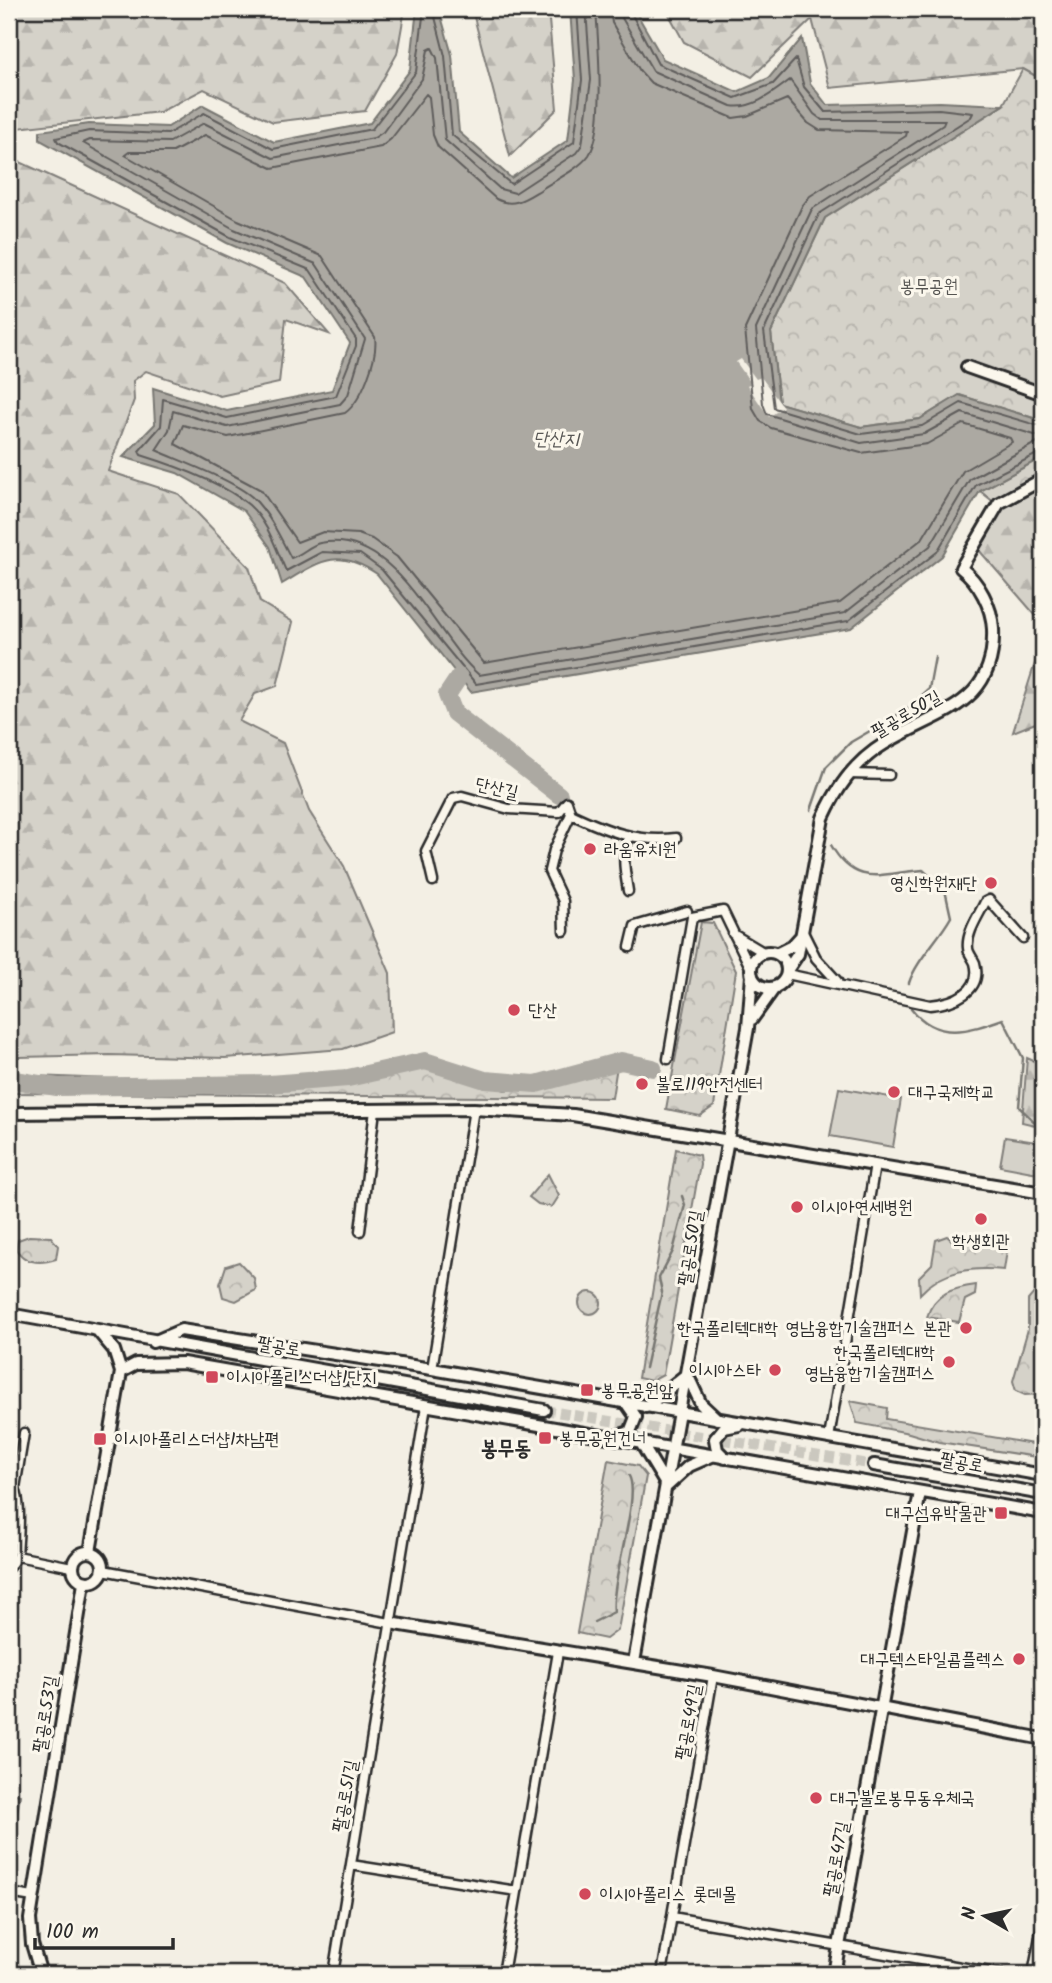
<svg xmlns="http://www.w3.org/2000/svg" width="1052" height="1983" font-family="Kalam,'Poor Story',sans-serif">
<defs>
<pattern id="forest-firs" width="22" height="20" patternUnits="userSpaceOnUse" patternTransform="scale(1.75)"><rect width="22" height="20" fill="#d5d2c9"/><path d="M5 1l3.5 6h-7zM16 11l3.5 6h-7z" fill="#b7b4ad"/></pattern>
<pattern id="park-crowns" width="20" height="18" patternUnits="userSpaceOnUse" patternTransform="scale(1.75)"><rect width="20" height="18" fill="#d5d2c9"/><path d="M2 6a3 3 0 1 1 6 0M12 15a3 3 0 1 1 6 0" fill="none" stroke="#b7b4ad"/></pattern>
</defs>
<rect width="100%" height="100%" fill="#f3efe4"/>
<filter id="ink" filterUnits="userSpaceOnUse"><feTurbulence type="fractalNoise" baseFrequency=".0143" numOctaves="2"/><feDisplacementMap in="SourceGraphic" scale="14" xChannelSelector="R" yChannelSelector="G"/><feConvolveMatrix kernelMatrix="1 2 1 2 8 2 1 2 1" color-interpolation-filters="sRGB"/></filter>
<g filter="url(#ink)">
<path fill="#d5d2c9" stroke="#807e7a" stroke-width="2" d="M839 1088 901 1099 893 1147 830 1136Z
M1005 1137 1043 1143V1174L1000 1166Z
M9 1793 20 1795 9 1865Z"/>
<path fill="url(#forest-firs)" stroke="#807e7a" stroke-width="2" d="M9 9H405L397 54 365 111 273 122 204 89 160 112 9 129Z
M472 9H548L557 109 510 156Z
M666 9H1043V80L1023 69 830 88 812 19 752 77 684 42Z
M9 157 285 283 329 334 286 319 279 383 220 396 146 371 133 381 134 400 108 471 179 494 249 567 260 602 293 622 277 686 255 694 239 721 283 743 309 811 344 866 390 973 392 1032 343 1049 225 1058 110 1055 19 1057 9 1040Z
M1043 486V624L978 549 1000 507Z
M1043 638V720L1013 732Z
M1027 1058 1043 1065V1127L1022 1122Z"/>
<path fill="url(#park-crowns)" stroke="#807e7a" stroke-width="2" d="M1023 69 1043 80V421L960 395 920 419 861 427 779 403 771 332 825 218 1003 105Z
M1043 457V486L1000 507 980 491Z
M701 922 713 923 736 971 714 1106 700 1116 666 1109Z
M421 1065 505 1090 559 1085 617 1066 612 1098 9 1093V1075L215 1083Z
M676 1149 699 1155 700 1164 663 1375 652 1381 638 1378Z
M548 1174 559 1196 552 1207 538 1204 529 1197Z
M29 1236 51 1237 58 1246 56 1259C40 1264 25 1264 16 1249L18 1240Z
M947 1236 955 1243 966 1237 1008 1244 1004 1270C972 1267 942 1270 920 1294L919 1277 932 1264 936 1240Z
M239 1262 254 1278 256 1290 236 1301 223 1297 220 1284 226 1266Z
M976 1285 975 1295 965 1300 959 1322 927 1317C934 1293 954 1288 976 1285Z
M579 1303a11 11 0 1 1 22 0a11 11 0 1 1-22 0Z
M1034 1293H1043V1394L1025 1395 1016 1391 1013 1381 1028 1329V1300Z
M850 1401 887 1408 886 1419 1033 1444 1034 1439 1043 1441V1458L939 1442 909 1433 857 1423Z
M608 1460 638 1466 646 1476 618 1630 606 1639 577 1633Z"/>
<path fill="#aca9a2" stroke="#787772" stroke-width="2" d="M417 9H439L452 55 459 132 511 178 568 140 575 80 570 9H634L663 59 737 92 769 78 802 38 810 83 827 105 940 102 1003 105 825 218 771 332 779 403 861 427 920 419 959 395 1043 421V457L980 491 942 556 851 628 471 692 377 574C337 547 320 561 282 584L270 547 244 511 177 473 123 457 155 424 153 388 227 411 332 390 350 343 306 277 227 243 40 140V131L89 124 168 127 203 105 274 142 370 123 410 70Z"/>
<path fill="#f3efe4" d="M741 359 756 379 761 377 783 407 769 417 747 385 751 383 736 362Z"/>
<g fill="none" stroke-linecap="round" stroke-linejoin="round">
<path stroke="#5f5d5b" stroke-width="2" d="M424 9 416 72 372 129 273 149 204 113 168 134 89 131 56 138 58 142 230 237 310 270 356 339V346L336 396 227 418 163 399 161 426 139 451 141 455C173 465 223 483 249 505 268 522 276 549 286 571L322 552 360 554 382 570 476 684 848 621 937 552 976 485 1043 451
M433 9 445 56 452 135 511 184 574 142 582 80 577 9
M586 9 591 80 582 145 576 153 515 193 500 189 445 140 437 58 432 48 428 50 422 79 383 132 374 138 273 158 204 123 170 142 90 140 83 143 234 229 316 264 365 339 348 395 340 404 227 427 173 411 169 430 156 450C180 461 240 482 257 502 272 519 281 539 291 558 302 555 310 545 320 543 397 529 432 634 479 675L845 613 930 546 970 479 1041 440 1038 436 962 413 924 434 861 443 767 414 763 404 756 329 812 209 943 125 945 120H822L814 114 790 80C775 91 753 110 731 106L653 71 622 18 620 9
M596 9C598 40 606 130 589 155 579 169 555 180 540 190 525 199 513 208 496 199L438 147 433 135 429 97 426 94 391 139 381 147 272 168 205 135 173 152H129L125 155 238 220 322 256 375 337C378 357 362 401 345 413L228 437 183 425 175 444 261 490 297 542 323 532 358 534 372 539 397 557 484 663 840 603 922 539 963 471 1012 442 1010 438 963 424 927 444 861 453 771 428 760 421 753 409 745 329 802 206 810 196 906 136 907 132 819 130 808 123 787 99 747 116 733 118 651 83 640 71 612 23 610 9
M629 9 658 64 735 98 773 84 796 59 804 87 825 112 939 109 973 113 971 117 819 214 764 331 774 408 861 434 922 426 961 403 1043 427"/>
<path stroke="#787772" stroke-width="2.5" d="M811 810 826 767 851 742 906 710 929 689 935 657
M831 845C856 889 881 873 923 870L945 890 951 917C938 940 916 961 909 983
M911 1008C937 1042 969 1031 1003 1019L1023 1058 1019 1107 1043 1130
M645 1368 662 1292 659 1278 673 1251 685 1205 682 1196
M594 1622 614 1612C610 1582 641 1497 629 1476"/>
<path stroke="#aca9a2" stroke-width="18" d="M459 677 447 695 454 713 559 795
M9 1079 57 1087 269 1084 348 1078 425 1061 485 1080 536 1084 621 1061 653 1068"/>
<path stroke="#cbc8bf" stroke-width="10" stroke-dasharray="10 5" stroke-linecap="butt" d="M544 1410 874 1465"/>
<g stroke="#2b2b2b" stroke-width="13">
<path id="street" d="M849 774 889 775
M433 881 426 851 453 798 462 796 509 809 559 812 567 802 571 814C605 830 637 843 676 838
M628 891C625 872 621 855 629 837
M802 930 816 958 837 981
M564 931 563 901 549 871 554 850 571 814
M733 934 763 952
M630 947 635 926 687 911
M787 974 930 1005C953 1003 983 992 975 963 973 958 968 953 968 948 966 933 979 915 985 902L989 900 1023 938
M668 1059 692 917 723 911 751 969
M360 1231 375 1110
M432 1369 474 1109
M829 1438 875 1165
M9 1476C24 1496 18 1533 17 1556
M15 1488 24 1433
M9 1567 17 1556 72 1567
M103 1570 390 1623
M351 1865 517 1891
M9 1893 33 1897
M672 1917 1001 1974
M333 1974 426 1406
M503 1974 558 1652
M662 1974 713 1676
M1033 1974 1043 1921"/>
</g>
<g stroke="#2b2b2b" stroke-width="16">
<path id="secondary" d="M967 367 1043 394
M751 970a18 18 0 1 1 36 0a18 18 0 1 1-36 0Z
M778 953 792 946 801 936
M788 969 798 954 823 818C836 789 856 761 884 744 937 711 996 707 993 629 992 607 979 582 961 568L999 503 1043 479
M752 1019 775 987
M9 1113 474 1109 573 1115 1043 1193
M9 1314 544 1410
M153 1342 181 1330 432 1369 1043 1475
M121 1372 136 1364 183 1363 1043 1513
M646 1407 687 1374 701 1404 717 1419
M614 1437 630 1432 636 1417 627 1404
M641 1443 667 1486 689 1466 712 1456
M725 1458 717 1450 715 1439 724 1428 739 1425
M874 1465 1043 1494
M73 1567a15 15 0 1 1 30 0a15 15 0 1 1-30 0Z
M90 1552 121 1372 114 1350 98 1331
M390 1623 713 1676 1043 1739
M634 1662 748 1028 752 975
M41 1974 32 1944 30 1919 84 1583
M834 1974 920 1492"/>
</g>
<use href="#street" stroke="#fbf7ec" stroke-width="8"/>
<use href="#secondary" stroke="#fbf7ec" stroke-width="10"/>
</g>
</g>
<g fill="#d1495b" stroke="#fbf7ec" stroke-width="2.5">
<circle cx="590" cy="849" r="7"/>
<circle cx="991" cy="883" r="7"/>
<circle cx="514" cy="1010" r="7"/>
<circle cx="642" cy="1084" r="7"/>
<circle cx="894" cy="1092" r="7"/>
<circle cx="797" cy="1207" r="7"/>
<circle cx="981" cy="1219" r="7"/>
<circle cx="966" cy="1328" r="7"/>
<circle cx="949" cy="1362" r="7"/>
<circle cx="775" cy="1370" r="7"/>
<rect x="205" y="1370" width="14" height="14" rx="3.5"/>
<rect x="580" y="1383" width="14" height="14" rx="3.5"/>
<rect x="538" y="1431" width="14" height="14" rx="3.5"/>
<rect x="93" y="1432" width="14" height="14" rx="3.5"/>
<rect x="994" y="1506" width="14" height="14" rx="3.5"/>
<circle cx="1019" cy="1659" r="7"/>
<circle cx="816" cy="1798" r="7"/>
<circle cx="585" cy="1894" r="7"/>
</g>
<g text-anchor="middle" stroke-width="6" stroke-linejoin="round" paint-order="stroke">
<g font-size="18" fill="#565552" stroke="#fbf7ec">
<text x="929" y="292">봉무공원</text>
</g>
<g font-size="18" fill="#2b2b2b" stroke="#fbf7ec">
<text transform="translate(906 714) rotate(-30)" y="6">팔공로50길</text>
<text transform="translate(497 788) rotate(12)" y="6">단산길</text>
<text transform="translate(690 1248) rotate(-81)" y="6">팔공로50길</text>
<text transform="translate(279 1346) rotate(10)" y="6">팔공로</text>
<text transform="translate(962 1462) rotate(10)" y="6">팔공로</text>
<text transform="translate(45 1714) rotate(-81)" y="6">팔공로53길</text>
<text transform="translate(688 1722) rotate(-80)" y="6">팔공로49길</text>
<text transform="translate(345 1796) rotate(-80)" y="6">팔공로51길</text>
<text transform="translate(836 1859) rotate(-80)" y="6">팔공로47길</text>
</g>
<g font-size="18" fill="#2b2b2b" stroke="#fbf7ec" text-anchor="start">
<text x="604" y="855">라움유치원</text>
<text x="977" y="889" text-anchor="end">영신학원재단</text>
<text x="528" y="1016">단산</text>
<text x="656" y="1090">불로119안전센터</text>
<text x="908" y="1098">대구국제학교</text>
<text x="811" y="1213">이시아연세병원</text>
<text x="981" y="1247" text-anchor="middle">학생회관</text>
<text x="952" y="1334" text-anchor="end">한국폴리텍대학 영남융합기술캠퍼스 본관</text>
<text x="935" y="1358" text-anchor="end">한국폴리텍대학<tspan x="935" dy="21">영남융합기술캠퍼스</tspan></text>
<text x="761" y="1376" text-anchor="end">이시아스타</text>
<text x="226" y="1383">이시아폴리스더샵1단지</text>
<text x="601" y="1396">봉무공원앞</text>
<text x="559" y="1444">봉무공원건너</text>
<text x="114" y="1445">이시아폴리스더샵1차남편</text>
<text x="987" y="1519" text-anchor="end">대구섬유박물관</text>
<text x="1005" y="1665" text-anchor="end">대구텍스타일콤플렉스</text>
<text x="830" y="1804">대구불로봉무동우체국</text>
<text x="599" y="1900">이시아폴리스 롯데몰</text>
</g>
<g font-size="19" font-style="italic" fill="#585755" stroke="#fbf7ec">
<text x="556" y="445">단산지</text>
</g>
<g font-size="21" font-weight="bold" fill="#2b2b2b" stroke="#fbf7ec">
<text x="506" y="1455">봉무동</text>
</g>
</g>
<rect width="1052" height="1983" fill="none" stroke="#fbf7ec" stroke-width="35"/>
<rect x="18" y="18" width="1017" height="1948" fill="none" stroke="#2b2b2b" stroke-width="2.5" filter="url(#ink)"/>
<g transform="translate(985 1916) rotate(279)" stroke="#fbf7ec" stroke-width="5" paint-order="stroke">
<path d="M0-5L12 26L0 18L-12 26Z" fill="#2b2b2b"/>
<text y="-10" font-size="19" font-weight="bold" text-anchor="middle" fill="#2b2b2b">N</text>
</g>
<path d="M35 1938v10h138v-10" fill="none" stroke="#2b2b2b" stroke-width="3.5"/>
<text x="46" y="1938" font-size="21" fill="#2b2b2b" stroke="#fbf7ec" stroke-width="5" paint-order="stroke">100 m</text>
</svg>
